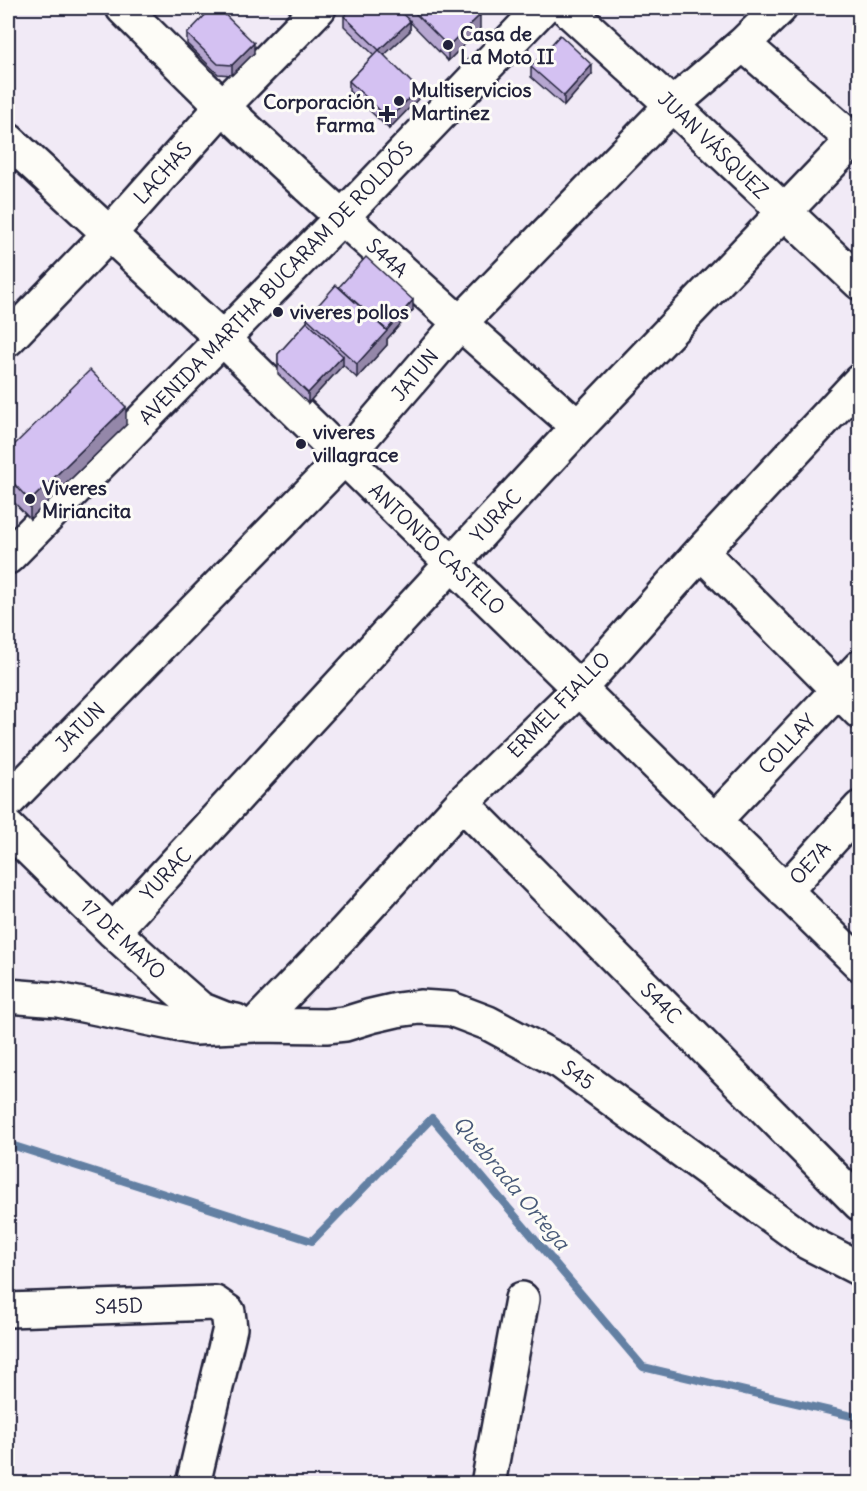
<svg xmlns="http://www.w3.org/2000/svg" width="867" height="1491" font-family="Delius,sans-serif">
<rect width="100%" height="100%" fill="#f1eaf6"/>
<filter id="ink" filterUnits="userSpaceOnUse"><feTurbulence type="fractalNoise" baseFrequency=".0167" numOctaves="2"/><feDisplacementMap in="SourceGraphic" scale="12" xChannelSelector="R" yChannelSelector="G"/><feConvolveMatrix kernelMatrix="1 2 1 2 8 2 1 2 1" color-interpolation-filters="sRGB"/></filter>
<g filter="url(#ink)">
<g fill="none" stroke-linecap="round" stroke-linejoin="round">
<path stroke="#6380a3" stroke-width="8" d="M8 1144 312 1241 432 1118 643 1367 860 1418"/>
<g stroke="#22223b" stroke-width="38">
<path id="minor" d="M123 8C156 41 189 74 223 107 339 217 458 322 578 427
M566 8 672 105 860 283
M743 44 853 140
M8 140 223 339 860 964
M8 339 110 233 223 106 319 8
M701 552 860 712
M8 557 342 217 542 8
M8 801 344 458 459 324 672 105 743 44 780 8
M462 803 860 1204
M714 821 860 667
M8 828 113 931 176 988 200 1009 225 1019 236 1021
M785 891 860 808
M113 931 578 427 860 133
M8 996 58 1000 195 1028 255 1025 326 1026 345 1024 371 1016 397 1010 420 1007 451 1009 488 1023 561 1062 807 1242 860 1269
M255 1025 344 933 462 803 579 689 701 552 860 381
M8 1310 215 1303 228 1312 230 1328 193 1484
M488 1484 522 1299"/>
</g>
<use href="#minor" stroke="#fdfcf7" stroke-width="33"/>
</g>
<path fill="#b6a6d0" stroke="#22223b" stroke-width="1.5" d="M401 8H473L480 29 448 61 410 22V31L384 55 418 99 389 129 349 91V81L374 55 344 26V16L401 12Z
M187 34 254 53 232 75 218 74 187 44Z
M531 67 592 74 564 106 531 77Z
M339 287 413 310 387 339V345L357 378 343 365 308 403 278 374V354L307 322V318Z
M126 425 30 519 8 496V451Z"/>
<path fill="#9487a9" stroke="#22223b" stroke-width="1.5" d="M480 15V29L448 61V46Z
M410 21V31L379 60V50Z
M254 43V53L232 75V65Z
M592 65V74L564 106V96Z
M418 89V99L389 129V119Z
M413 300V310L387 339V345L357 378V364Z
M343 356V365L308 403V393Z
M126 407V425L30 519V501Z"/>
<path fill="#d4c1f2" stroke="#22223b" stroke-width="1.5" d="M212 8H218L254 43 232 65 218 64 187 34Z
M353 8H396L410 21 379 50 344 16Z
M410 8H473L480 15 448 46Z
M560 35 592 65 564 96 531 67Z
M379 50 418 89 389 119 349 81Z
M366 257 413 300 387 330 339 287Z
M336 285 387 331 357 364 307 318Z
M307 322 343 356 308 393 278 364V354Z
M90 370 126 407 30 501 8 477V451Z"/>
</g>
<g fill="#22223b" stroke="#fdfcf7" stroke-width="2">
<circle cx="448" cy="45" r="6"/>
<circle cx="399" cy="101" r="6"/>
<path d="M384 105h6v6h6v6h-6v6h-6v-6h-6v-6h6z"/>
<circle cx="278" cy="312" r="6"/>
<circle cx="301" cy="444" r="6"/>
<circle cx="30" cy="499" r="6"/>
</g>
<g text-anchor="middle" stroke-width="6" stroke-linejoin="round" paint-order="stroke">
<g font-size="20" font-weight="bold" fill="#22223b" stroke="#fdfcf7" text-anchor="start">
<text x="460" y="41">Casa de<tspan x="460" dy="23">La Moto II</tspan></text>
<text x="411" y="97">Multiservicios<tspan x="411" dy="23">Martinez</tspan></text>
<text x="375" y="109" text-anchor="end">Corporación<tspan x="375" dy="23">Farma</tspan></text>
<text x="290" y="319">viveres pollos</text>
<text x="313" y="439">viveres<tspan x="313" dy="23">villagrace</tspan></text>
<text x="42" y="495">Viveres<tspan x="42" dy="23">Miriancita</tspan></text>
</g>
<g font-size="20" fill="#22223b" stroke="#fdfcf7">
<text transform="translate(713 145) rotate(44)" y="7">JUAN VÁSQUEZ</text>
<text transform="translate(163 173) rotate(-48)" y="7">LACHAS</text>
<text transform="translate(387 258) rotate(42)" y="7">S44A</text>
<text transform="translate(276 283) rotate(-46)" y="7">AVENIDA MARTHA BUCARAM DE ROLDÓS</text>
<text transform="translate(415 375) rotate(-50)" y="7">JATUN</text>
<text transform="translate(496 516) rotate(-47)" y="7">YURAC</text>
<text transform="translate(437 549) rotate(44)" y="7">ANTONIO CASTELO</text>
<text transform="translate(559 705) rotate(-46)" y="7">ERMEL FIALLO</text>
<text transform="translate(80 727) rotate(-45)" y="7">JATUN</text>
<text transform="translate(787 744) rotate(-47)" y="7">COLLAY</text>
<text transform="translate(810 863) rotate(-48)" y="7">OE7A</text>
<text transform="translate(166 874) rotate(-47)" y="7">YURAC</text>
<text transform="translate(123 939) rotate(43)" y="7">17 DE MAYO</text>
<text transform="translate(661 1003) rotate(45)" y="7">S44C</text>
<text transform="translate(578 1075) rotate(35)" y="7">S45</text>
<text transform="translate(119 1306) rotate(-2)" y="7">S45D</text>
</g>
<g font-size="21" font-style="italic" fill="#485978" stroke="#fdfcf7">
<text transform="translate(511 1183) rotate(50)" y="7">Quebrada Ortega</text>
</g>
</g>
<rect width="867" height="1491" fill="none" stroke="#fdfcf7" stroke-width="30"/>
<rect x="15" y="15" width="837" height="1461" fill="none" stroke="#22223b" stroke-width="2" filter="url(#ink)"/>
</svg>
